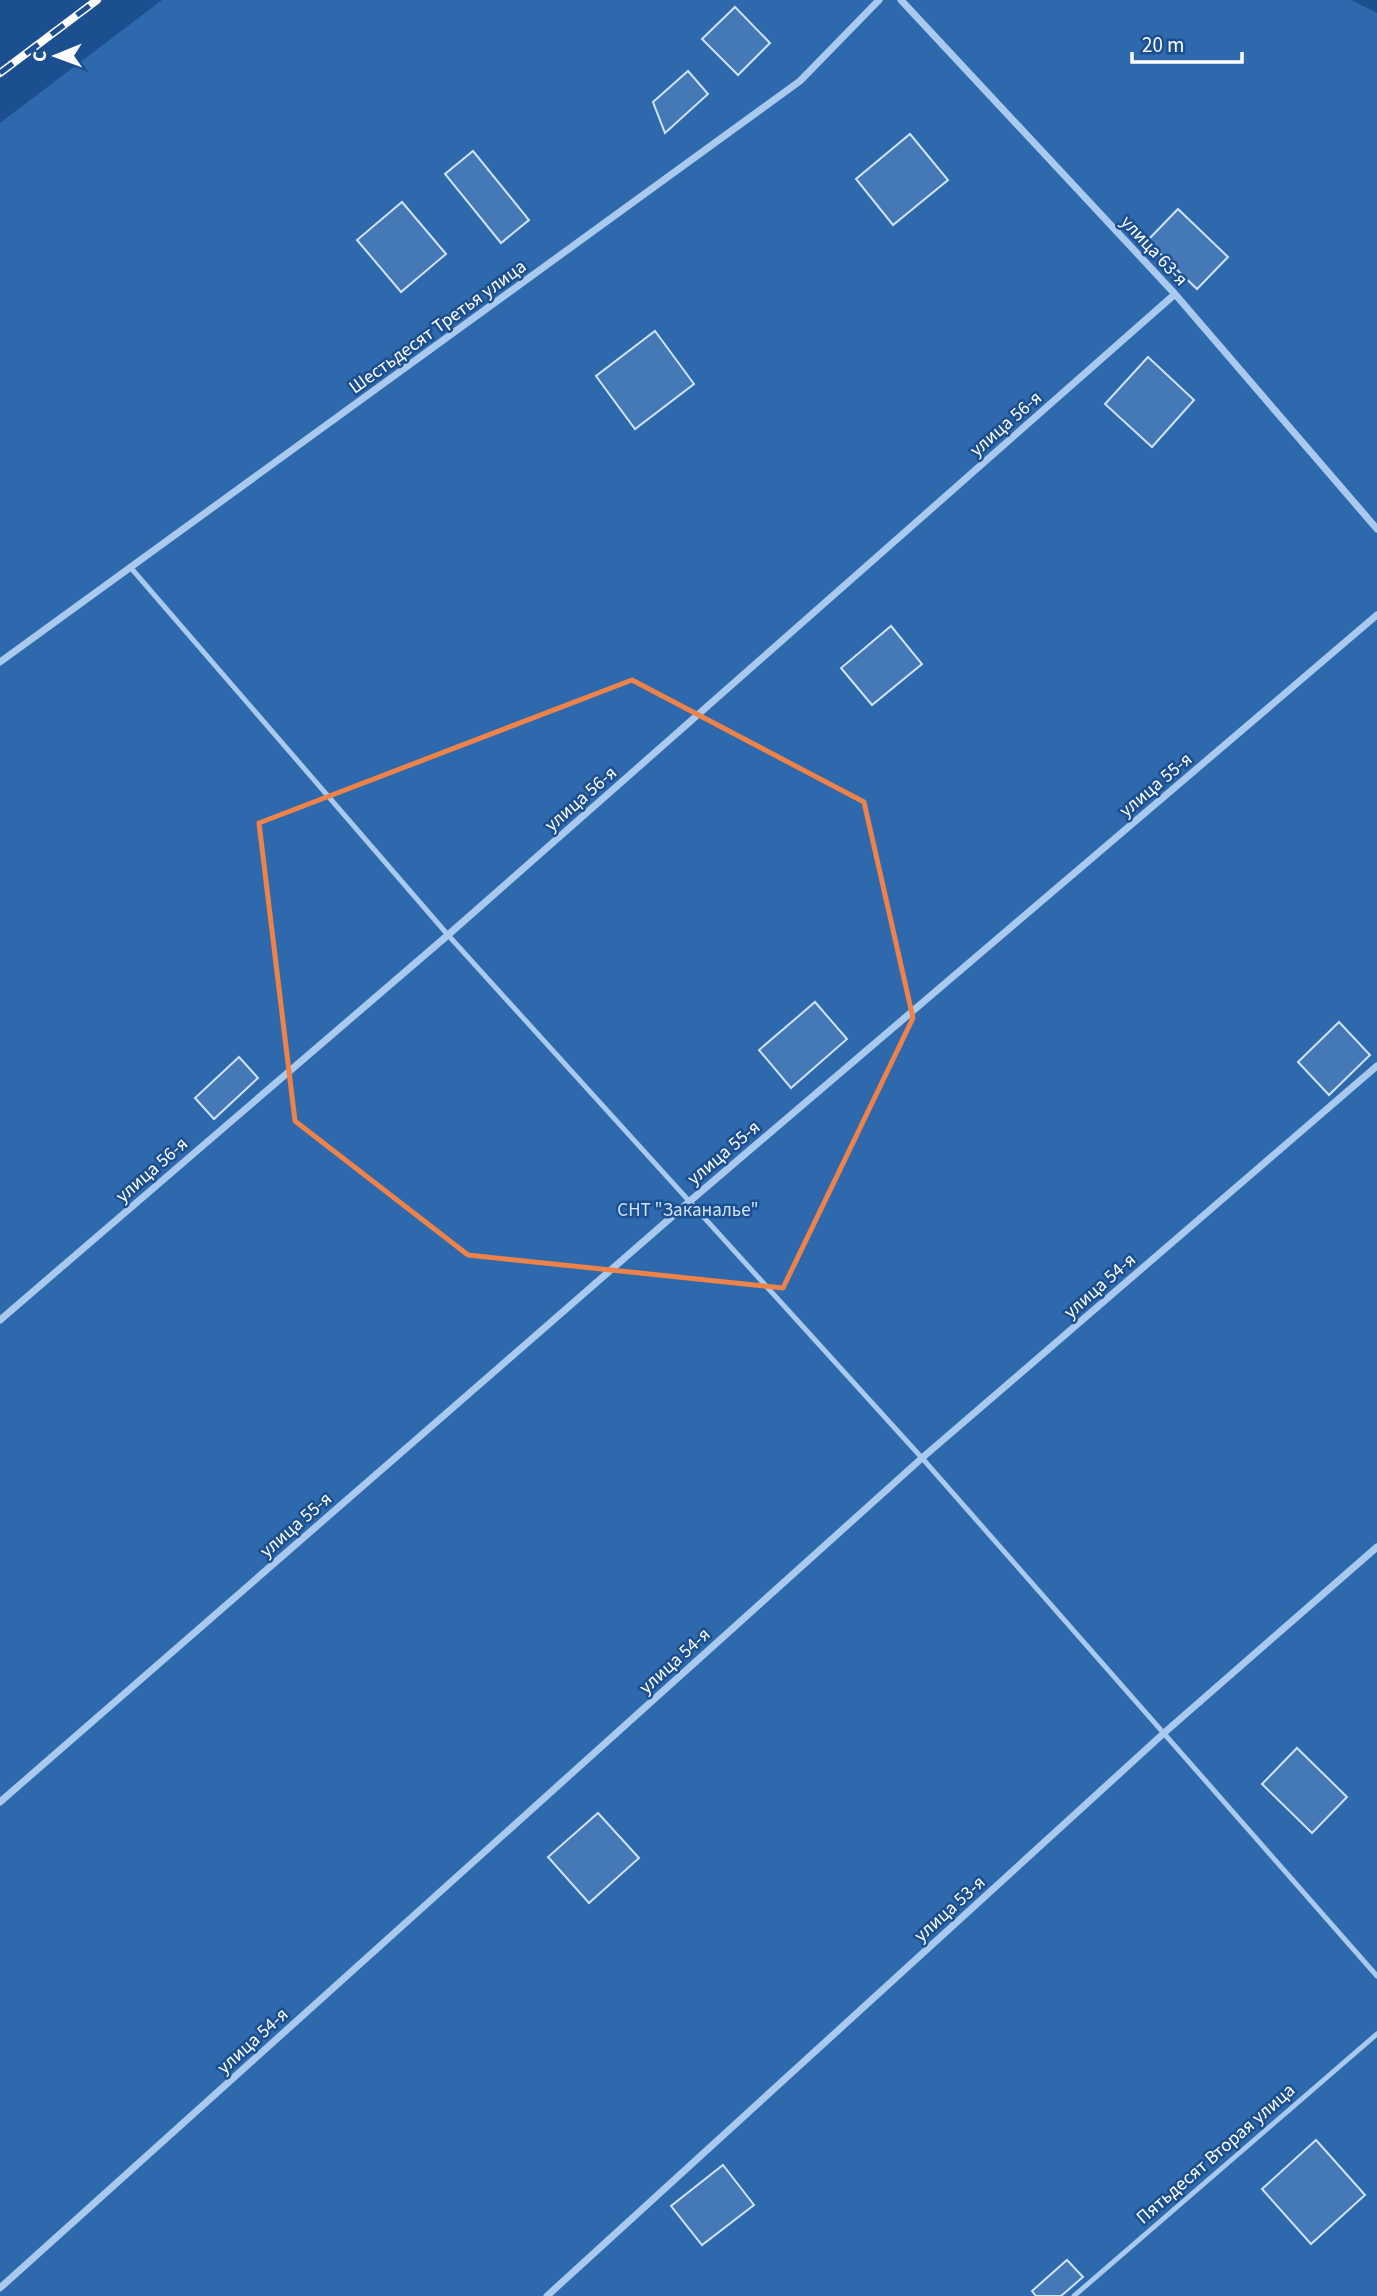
<svg xmlns="http://www.w3.org/2000/svg" width="1377" height="2296" font-family="'Source Sans 3',sans-serif">
<rect width="100%" height="100%" fill="#1b4f8f"/>
<path fill="#2e69ad" d="M162 0H1351L1377 13V2296H0V123Z"/>
<path fill="#4478b7" stroke="#cfe3fa" stroke-width="2" d="M735 7 770 43 738 75 702 39Z
M688 71 708 94 665 133 653 102Z
M910 134 948 180 893 225 856 179Z
M473 151 529 220 501 243 445 174Z
M402 202 446 254 401 292 357 240Z
M1178 209 1228 257 1197 289 1147 241Z
M655 331 694 384 635 429 596 376Z
M1148 357 1194 400 1152 447 1105 404Z
M891 626 922 664 872 705 841 668Z
M815 1002 847 1039 791 1088 759 1050Z
M1339 1022 1370 1055 1329 1095 1298 1062Z
M239 1057 258 1078 214 1119 195 1098Z
M1297 1748 1347 1797 1312 1833 1262 1784Z
M598 1813 639 1858 589 1903 548 1857Z
M1316 2140 1365 2195 1311 2244 1262 2189Z
M723 2165 754 2205 702 2245 671 2206Z
M1067 2260 1083 2277 1061 2296H1036L1032 2291Z"/>
<g fill="none" stroke-linecap="round" stroke-linejoin="round">
<path stroke="#a9c9ee" stroke-width="5" d="M131 568 448 935 922 1458 1377 1976
M1074 2296 1377 2034"/>
<path stroke="#a9c9ee" stroke-width="7" d="M901 0 1175 294 1377 529
M0 662 800 81 879 0
M0 1320 448 935 1175 294
M0 1802 690 1201 1377 615
M0 2288 922 1458 1377 1066
M547 2296 1164 1733 1377 1547"/>
<g stroke="#fff" stroke-width="8">
<path id="rail" d="M0 73 97 0"/>
</g>
<use href="#rail" stroke="#1b4f8f" stroke-width="5" stroke-dasharray="16" stroke-linecap="butt"/>
</g>
<path fill="none" stroke="#ee8249" stroke-width="5" stroke-linejoin="round" d="M632 680 864 802 913 1018 783 1288 468 1255 295 1121 259 823Z"/>
<g text-anchor="middle" stroke-width="5" stroke-linejoin="round" paint-order="stroke">
<g font-size="19" fill="#fff" stroke="#1b4f8f">
<text transform="translate(1155 250) rotate(47)" y="7">улица 63-я</text>
<text transform="translate(437 326) rotate(-36)" y="7">Шестьдесят Третья улица</text>
<text transform="translate(1005 423) rotate(-41)" y="7">улица 56-я</text>
<text transform="translate(1155 784) rotate(-40)" y="7">улица 55-я</text>
<text transform="translate(580 798) rotate(-41)" y="7">улица 56-я</text>
<text transform="translate(723 1152) rotate(-40)" y="7">улица 55-я</text>
<text transform="translate(151 1169) rotate(-41)" y="7">улица 56-я</text>
<text transform="translate(1099 1285) rotate(-41)" y="7">улица 54-я</text>
<text transform="translate(295 1524) rotate(-41)" y="7">улица 55-я</text>
<text transform="translate(674 1660) rotate(-42)" y="7">улица 54-я</text>
<text transform="translate(949 1908) rotate(-42)" y="7">улица 53-я</text>
<text transform="translate(252 2040) rotate(-42)" y="7">улица 54-я</text>
<text transform="translate(1215 2153) rotate(-41)" y="7">Пятьдесят Вторая улица</text>
</g>
<g font-size="19" fill="#cfe3fa" stroke="#1b4f8f">
<text x="688" y="1216">СНТ "Заканалье"</text>
</g>
</g>
<g transform="translate(56 56) rotate(269)" stroke="#1b4f8f" stroke-width="5" paint-order="stroke">
<path d="M0-5L12 26L0 18L-12 26Z" fill="#ffffff"/>
<text y="-10" font-size="19" font-weight="bold" text-anchor="middle" fill="#ffffff">С</text>
</g>
<path d="M1132 52v10h110v-10" fill="none" stroke="#ffffff" stroke-width="3.5"/>
<text x="1142" y="52" font-size="21" fill="#ffffff" stroke="#1b4f8f" stroke-width="5" paint-order="stroke">20 m</text>
</svg>
